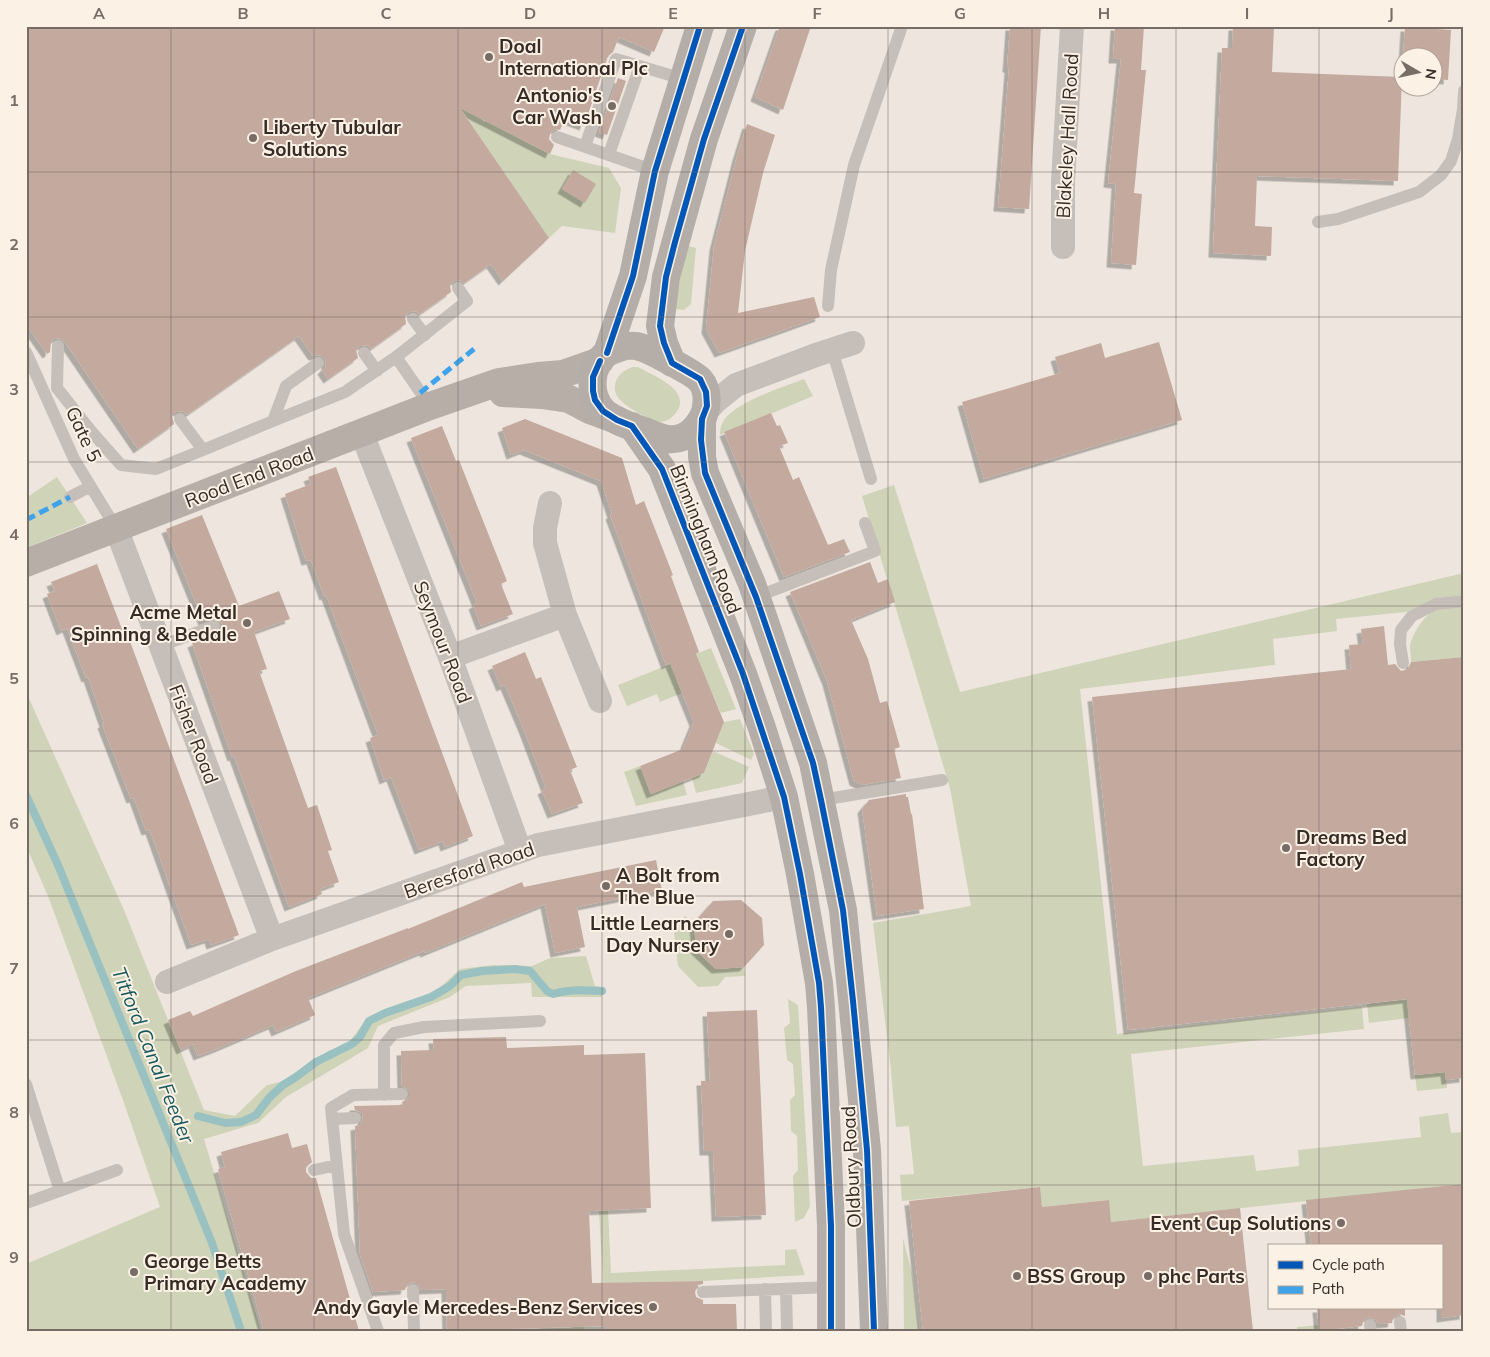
<svg xmlns="http://www.w3.org/2000/svg" width="1490" height="1357" font-family="Mulish,sans-serif">
<defs>
<filter id="shadow"><feDropShadow dx="-4.5" dy="4.5" stdDeviation="0" flood-color="#0004"/></filter>
</defs>
<rect width="100%" height="100%" fill="#eee6de"/>
<path fill="#cfd3b7" d="M412 38 426 39 484 122 526 93 503 130 550 154 609 168 621 188 615 233 562 226 549 238Z
M688 246 696 248 691 304 684 310 674 309 681 273Z
M633 367H638C654 376 697 392 673 416 668 421 662 423 655 421 647 419 621 404 617 396 610 382 621 370 633 367Z
M804 379 813 396 720 435C720 429 721 425 724 420 736 402 783 387 804 379Z
M57 477 87 523 26 548V498Z
M894 485 960 692 1464 573V595L1437 598 1406 612 1336 619 1337 631 1273 639 1275 665 1080 689 1117 1034 1362 1007 1364 1029 1131 1054 1143 1166 1254 1155 1256 1171 1299 1166 1298 1150 1421 1137 1419 1117 1448 1113 1451 1133 1464 1132V1184L1111 1222 1108 1200 1042 1207 1039 1187 902 1201 900 1175 914 1174 909 1126 896 1127 890 1061 873 923 971 906 950 788 862 496Z
M1464 606V657L1411 662C1411 657 1410 651 1410 646 1413 632 1425 613 1439 609 1447 606 1456 607 1464 606Z
M711 648 736 709 721 713 702 670 677 681 682 693 660 702 657 694 627 706 618 685Z
M26 692 124 910 204 1110 235 1116 267 1085 293 1079 328 1051 348 1044 367 1018 436 991 460 969 493 965 532 966 550 958 586 956 595 986 602 987V997H532L531 983 466 986 450 997 378 1026 368 1048 286 1097 258 1123 204 1139 261 1331H26V1264L160 1207 124 1103 48 896 26 846Z
M740 719 754 754 751 760 716 743 724 722Z
M713 751 749 767 742 783 696 793 692 778 704 773Z
M640 766 651 794 683 781 687 795 636 806 624 772Z
M685 916 694 923 696 950 716 969 744 967 745 976 725 977 718 986 698 987 678 966 674 933Z
M1420 998V1006L1408 1018 1369 1023 1367 1004Z
M788 999 798 1005 810 1206 804 1218 795 1222 793 1176 798 1170 797 1136 791 1131 790 1100 795 1095 793 1064 787 1060 784 1028 790 1023Z
M1445 1072 1447 1088 1417 1091 1415 1075Z
M608 1210 611 1273 785 1265V1250L796 1249 805 1275 703 1281 603 1283 599 1211Z
M903 1238 912 1273 919 1331H904Z
M1319 1325V1331H1297V1327Z
M584 1327V1331H539V1329Z"/>
<g fill="none" stroke-linecap="round" stroke-linejoin="round">
<path stroke="#99c1c1" stroke-width="8" d="M26 795 58 865 212 1243 241 1331
M198 1116 225 1123 241 1122 256 1115 269 1098 283 1085 296 1077 316 1062 352 1044 360 1037 369 1021 385 1013 431 997 450 986 461 975 482 971 515 969 530 971 547 991 553 994C570 989 585 990 602 991"/>
</g>
<path fill="#c3a99e" filter="url(#shadow)" d="M26 26H665L654 52 619 37 613 52 608 56 584 126 565 119 560 130 555 129 550 134 549 139 554 145 550 154 460 108 549 238 503 281 491 264 464 283 461 280 454 281 450 285 451 292 420 314 416 311 409 312 405 316 406 324 371 349 367 345 360 346 356 350 358 358 328 379 322 370 326 366 325 359 321 355 313 356 299 336 187 415 183 411 176 412 172 416 174 424 138 449 65 342 59 338 54 339 51 342 50 352 47 354 26 324Z
M780 26H811L783 110 755 97Z
M1010 26H1041L1029 209 998 207 1009 68H1007Z
M1115 26H1144L1141 70H1146L1134 193 1142 194 1136 265 1111 263 1116 184 1108 183 1121 59H1113Z
M1233 26H1274L1272 72 1402 77 1398 181 1257 176 1255 226 1272 227 1271 256 1213 253 1222 48H1232Z
M1405 27 1451 30 1448 80 1432 79V58H1403Z
M618 78 626 81 607 135 599 132Z
M747 124 775 135 763 173 745 251 738 313 814 297 820 317 719 353 706 329 714 246 737 156Z
M573 170 596 184 585 203 562 189Z
M1159 342 1182 420 984 479 962 402 1060 373 1055 357 1101 343 1105 358Z
M771 413 777 426 780 425 788 443 779 446 793 480 799 477 828 545 844 539 850 552 784 577 724 432Z
M525 419 622 458 636 505 644 501 673 575 671 576 699 652 696 654 724 722 704 773 651 794 640 766 683 749 694 722 670 663 666 665 610 515 612 514 601 481 524 450 511 455 502 428Z
M442 426 456 461 459 460 507 581 501 584 513 614 481 626 473 605 477 603 411 438Z
M336 467 473 836 445 847 443 841 419 850 391 777 384 780 370 738 378 735 326 595 324 596 311 560 306 561 285 494 311 484 308 477Z
M202 515 239 606 279 591 290 619 254 632 267 669 259 671 308 808 317 805 332 850 328 851 339 882 320 889 322 894 289 907 234 756 232 757 192 643 217 633 222 628V624L219 620 215 618 203 621 166 529Z
M870 562 878 583 888 579 895 602 851 620 868 659 880 703 887 701 900 747 894 749 901 778 862 785 854 781 827 681 790 592Z
M97 564 125 637 128 636 239 935 211 945 209 939 191 945 150 830 146 831 134 798 131 799 102 724 104 723 88 677 86 678 67 628 61 631 47 594 55 591 51 582Z
M1384 626 1388 665 1395 664 1401 671 1408 669 1411 662 1464 657V1078L1446 1080 1445 1072 1415 1075 1407 999 1128 1030 1092 697 1351 669 1349 645 1363 644 1361 629Z
M525 652 536 679 541 677 577 767 570 770 583 803 552 814 542 790 546 788 524 730 505 685 501 687 492 666Z
M906 794V797H908L911 814H912L924 909 877 916 862 809 869 800Z
M656 860 662 890 577 907 585 947 555 953 545 904 425 953 424 951 308 998 315 1015 276 1032 273 1025 219 1048 198 1056 193 1044 181 1050 168 1020 190 1011 193 1016 296 971 408 928V929L522 882 524 887Z
M741 900 762 918 764 945 744 967 716 969 696 950 694 923 713 901Z
M757 1010 766 1215 716 1217 713 1151H704L701 1081H710L707 1012Z
M506 1037 507 1048 584 1045V1055L645 1053 651 1208 589 1211 592 1283 703 1281V1284L698 1285 695 1292 696 1297 703 1300V1304H736L737 1331H605V1326L447 1331 446 1289 421 1290 417 1283 412 1282 406 1286 405 1290 373 1292 360 1255 355 1126 360 1125 363 1118 362 1113 355 1110 354 1106 403 1105 402 1102 409 1098V1090L402 1086 401 1051 434 1050 433 1039Z
M288 1133 292 1148 307 1144 312 1162 306 1167V1172L311 1178H316L359 1331H264L218 1169 225 1167 221 1152Z
M1464 1184V1315L1441 1318V1246H1311L1306 1200Z
M1040 1187 1042 1207 1109 1200 1111 1222 1240 1208 1253 1331H923L909 1201Z
M1317 1308H1405V1316L1399 1314 1393 1318 1392 1323 1378 1324 1376 1320 1368 1317 1363 1322 1362 1326 1319 1331Z"/>
<g fill="none" stroke-linecap="round" stroke-linejoin="round">
<path stroke="#c6beb8" stroke-width="12" d="M557 137 655 171
M585 146 616 59 683 79
M609 154 640 66
M1318 222 1338 219 1419 192 1441 175 1451 161 1458 139 1463 109 1464 91
M828 306 831 270 854 165 902 26
M413 319 425 335
M58 346 57 388 91 431 121 465 156 469 203 450
M832 350 871 479
M26 352 74 459 116 528
M364 353 377 371
M396 357 430 406
M318 363 286 386 273 421 345 392 396 357 467 301 458 288
M180 419 203 450 273 421
M70 497 89 487
M756 597 875 551 865 523
M161 646 214 626
M1403 663 1400 644 1401 630 1412 616 1436 604 1464 601
M821 800 942 780
M26 1084 60 1191
M384 1095V1045L394 1033 424 1027 540 1021
M332 1119 355 1118
M314 1170 337 1165
M26 1203 117 1170
M765 1289 766 1331
M786 1289 787 1331
M413 1290 414 1331
M703 1292 830 1287
M1400 1322 1401 1331
M1370 1325 1371 1331
M378 1331 344 1234 331 1108 353 1095 402 1094"/>
<path stroke="#c6beb8" stroke-width="24" d="M1063 247V181L1072 26
M705 413 715 402 736 385 816 355 853 343
M362 434 450 657 520 851
M550 503 545 528V543L565 615 600 701
M116 528 272 939
M450 657 565 615
M167 982 272 939 538 845 784 797"/>
<path stroke="#b7aea8" stroke-width="28" d="M503 393 542 395 569 399 590 410 617 420
M26 563 430 406 499 382 538 376 563 374 600 361"/>
<path stroke="#b5ada7" stroke-width="28" d="M625 346C630 346 635 345 640 347 649 349 695 374 700 380 709 390 708 408 702 419 697 427 692 434 683 437 668 443 658 436 644 431 630 426 613 421 603 411 588 395 589 366 607 353 612 350 619 348 625 346Z
M607 353 633 276 655 171 700 26
M672 363 664 343 660 326 666 277 704 139 743 26
M702 419V457L705 473 752 584 813 763 843 910 867 1150 874 1331
M632 426 662 469 743 674 762 728 784 797 800 874 819 983 821 1007 831 1226V1331"/>
<path stroke="#3fa3eb" stroke-width="5" stroke-dasharray="10 5" stroke-linecap="butt" d="M420 393 474 349
M26 520 70 497"/>
<g stroke="#fbf1e5" stroke-width="9">
<path id="cycleway" d="M743 26 704 139 675 242 666 277 660 326 664 343 672 363 700 379 706 392 707 406 702 419 701 440 705 473 756 597 813 763 821 800 843 910 853 1001 867 1150 874 1331
M607 353 633 276 655 171 700 26
M600 361 593 377V391L595 400 603 411 617 420 632 426 662 469 743 674 784 797 800 874 819 983 821 1007 831 1226V1331"/>
</g>
<use href="#cycleway" stroke="#0057b8" stroke-width="6"/>
</g>
<path fill="none" stroke="#776c66" stroke-width="1" stroke-opacity="0.55" d="M171 26V1331M314 26V1331M458 26V1331M602 26V1331M745 26V1331M888 26V1331M1032 26V1331M1176 26V1331M1319 26V1246M26 172H1464M26 317H1464M26 462H1464M26 606H1464M26 751H1464M26 896H1464M26 1040H1464M26 1185H1464M1319 1308V1331"/>
<g fill="#776c66" stroke="#fbf1e5" stroke-width="2">
<circle cx="489" cy="57" r="5"/>
<circle cx="612" cy="106" r="5"/>
<circle cx="253" cy="138" r="5"/>
<circle cx="247" cy="623" r="5"/>
<circle cx="1286" cy="848" r="5"/>
<circle cx="606" cy="886" r="5"/>
<circle cx="729" cy="934" r="5"/>
<circle cx="1341" cy="1223" r="5"/>
<circle cx="134" cy="1272" r="5"/>
<circle cx="1017" cy="1276" r="5"/>
<circle cx="1148" cy="1276" r="5"/>
<circle cx="653" cy="1307" r="5"/>
</g>
<g text-anchor="middle" stroke-width="4" stroke-linejoin="round" paint-order="stroke">
<g font-size="19" font-weight="bold" fill="#372b26" stroke="#fbf1e5" text-anchor="start">
<text x="499" y="53">Doal<tspan x="499" dy="22">International Plc</tspan></text>
<text x="602" y="102" text-anchor="end">Antonio's<tspan x="602" dy="22">Car Wash</tspan></text>
<text x="263" y="134">Liberty Tubular<tspan x="263" dy="22">Solutions</tspan></text>
<text x="237" y="619" text-anchor="end">Acme Metal<tspan x="237" dy="22">Spinning &amp; Bedale</tspan></text>
<text x="1296" y="844">Dreams Bed<tspan x="1296" dy="22">Factory</tspan></text>
<text x="616" y="882">A Bolt from<tspan x="616" dy="22">The Blue</tspan></text>
<text x="719" y="930" text-anchor="end">Little Learners<tspan x="719" dy="22">Day Nursery</tspan></text>
<text x="1331" y="1230" text-anchor="end">Event Cup Solutions</text>
<text x="144" y="1268">George Betts<tspan x="144" dy="22">Primary Academy</tspan></text>
<text x="1027" y="1283">BSS Group</text>
<text x="1158" y="1283">phc Parts</text>
<text x="643" y="1314" text-anchor="end">Andy Gayle Mercedes-Benz Services</text>
</g>
<g font-size="19" fill="#372b26" stroke="#fbf1e5">
<text transform="translate(1067 136) rotate(-87)" y="7">Blakeley Hall Road</text>
<text transform="translate(84 434) rotate(65)" y="7">Gate 5</text>
<text transform="translate(249 477) rotate(-21)" y="7">Rood End Road</text>
<text transform="translate(706 539) rotate(68)" y="7">Birmingham Road</text>
<text transform="translate(443 642) rotate(69)" y="7">Seymour Road</text>
<text transform="translate(194 734) rotate(69)" y="7">Fisher Road</text>
<text transform="translate(469 870) rotate(-19)" y="7">Beresford Road</text>
<text transform="translate(851 1167) rotate(-93)" y="7">Oldbury Road</text>
</g>
<g font-size="20" font-style="italic" fill="#17595d" stroke="#fbf1e5">
<text transform="translate(153 1055) rotate(68)" y="7">Titford Canal Feeder</text>
</g>
</g>
<rect width="1490" height="1357" fill="none" stroke="#fbf1e5" stroke-width="55"/>
<rect x="1268" y="1244" width="175" height="65" fill="#fbf1e5" stroke="#ada299"/>
<rect x="1278" y="1261" width="25" height="8" fill="#0057b8" stroke="#ada299"/>
<text x="1312" y="1270" font-size="15" fill="#372b26">Cycle path</text>
<rect x="1278" y="1286" width="25" height="8" fill="#3fa3eb" stroke="#ada299"/>
<text x="1312" y="1294" font-size="15" fill="#372b26">Path</text>
<g transform="translate(1418 72) rotate(99)"><circle r="24" fill="#fbf1e5" stroke="#ada299"/>
<path d="M0-4L9 19L0 12L-9 19Z" fill="#776c66"/>
<text y="-8" font-size="14" font-weight="bold" text-anchor="middle" fill="#372b26">N</text>
</g>
<rect x="28" y="28" width="1434" height="1302" fill="none" stroke="#776c66" stroke-width="2"/>
<g font-size="16" text-anchor="middle" font-weight="bold" fill="#776c66">
<text x="99" y="19">A</text>
<text x="243" y="19">B</text>
<text x="386" y="19">C</text>
<text x="530" y="19">D</text>
<text x="673" y="19">E</text>
<text x="817" y="19">F</text>
<text x="960" y="19">G</text>
<text x="1104" y="19">H</text>
<text x="1247" y="19">I</text>
<text x="1391" y="19">J</text>
<text x="14" y="106">1</text>
<text x="14" y="250">2</text>
<text x="14" y="395">3</text>
<text x="14" y="540">4</text>
<text x="14" y="684">5</text>
<text x="14" y="829">6</text>
<text x="14" y="974">7</text>
<text x="14" y="1118">8</text>
<text x="14" y="1263">9</text>
</g>
</svg>
